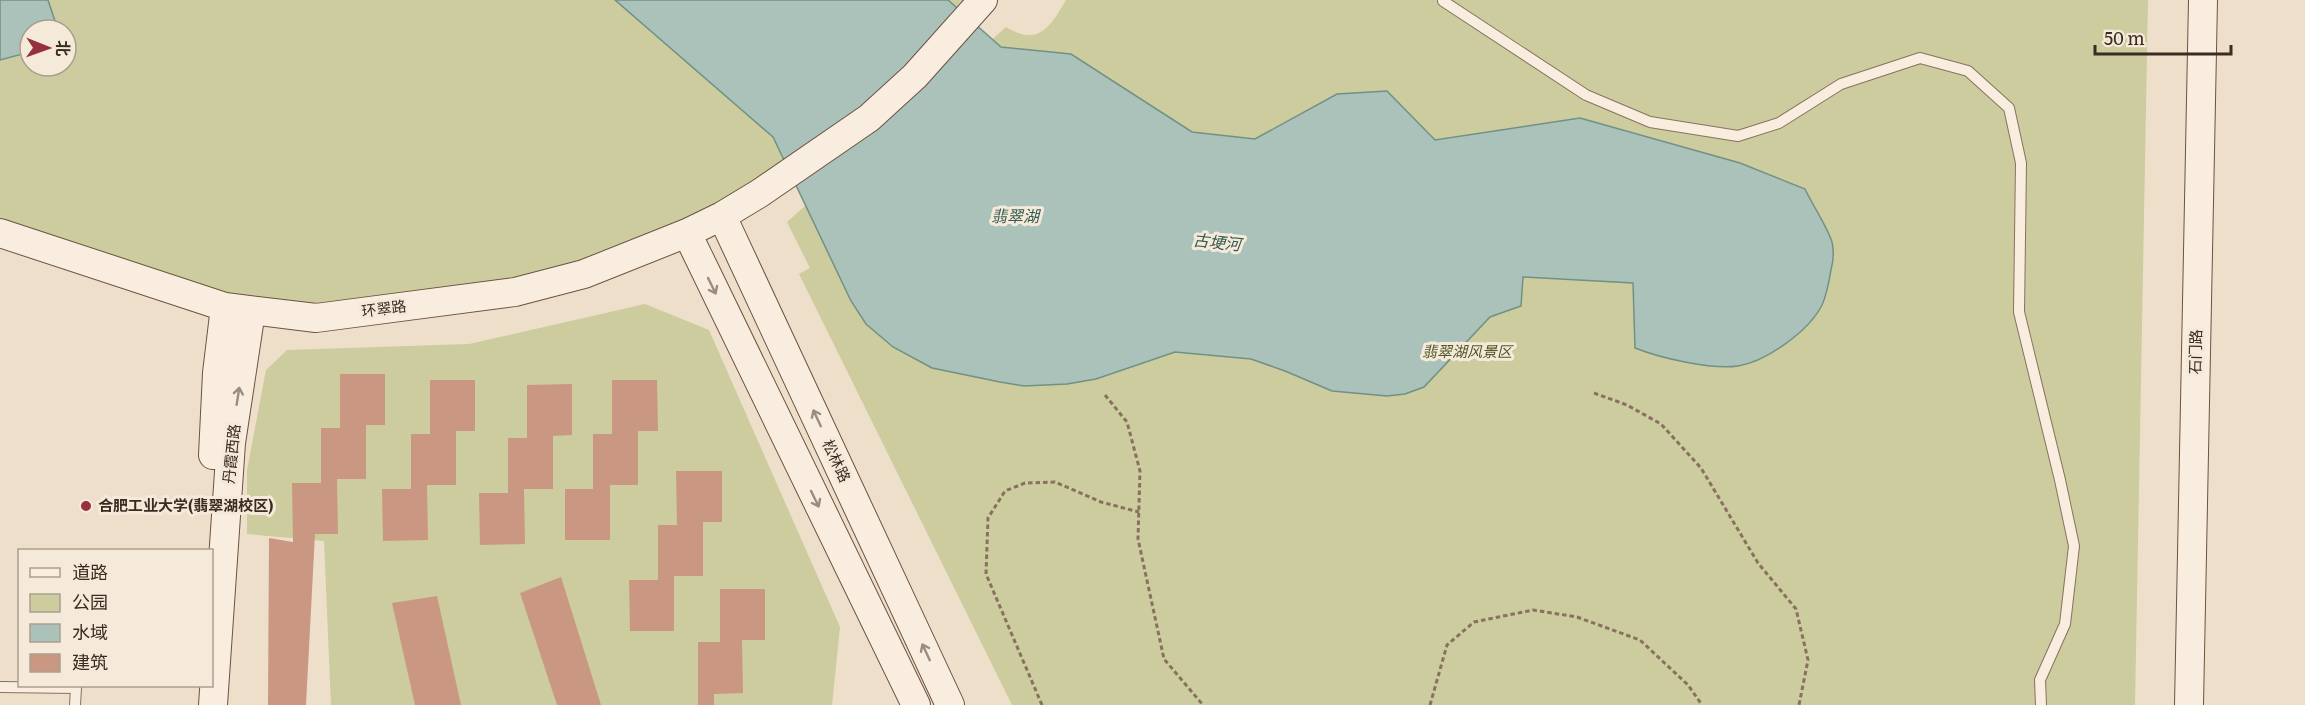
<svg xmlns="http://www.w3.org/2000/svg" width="2305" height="705" font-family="Literata,'Noto Sans SC',serif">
<rect width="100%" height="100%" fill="#eedfca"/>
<path fill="#cccc9e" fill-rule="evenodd" d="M0 0H983L760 193 584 274 316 318 0 233ZM30 30H66V66H30Z
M1066 0H2148L2135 705H1012L799 274 810 268 787 222 1006 27C1039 47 1050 27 1066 0Z
M645 304 709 330 840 627 832 705H331L324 541 247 534V470L266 370 287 350 469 344Z"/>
<path fill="#aac2b9" stroke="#719185" stroke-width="1.5" d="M0 0H48L58 30H30V52L0 60Z
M615 0H948L1001 47 1071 54 1192 132 1255 139 1337 94 1387 91 1435 140 1580 118 1740 163 1805 189C1812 204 1828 228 1832 242 1834 250 1833 262 1831 270 1829 282 1827 294 1822 305 1809 331 1767 361 1738 366 1712 370 1660 358 1635 348L1633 283 1523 277 1521 306 1490 317 1424 387 1405 394 1387 396 1332 391 1285 371 1251 359 1175 352 1096 379 1067 384 1024 386 1000 382 932 368 893 347 866 324 851 301 773 137Z"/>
<path fill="#ca9882" d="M340 374H385V425H366V479H337L338 534H315L306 705H268L269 538 293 542 292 483H321V428H340Z
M430 380H475V431H456V485H427L428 540 383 541 382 489H411V434H430Z
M612 380H657L658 431H638V485H610V540H565V489H593V434H612Z
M572 384V435L553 436V489H524L525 544 480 545 479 493H508V438H527V385Z
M676 471H722V522H703V576H674V631H630L629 580H658V525H677Z
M561 577 601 705H557L520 593Z
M720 589H765V640H742L743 693 714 694V705H698V642H720Z
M437 596 461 705H415L392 603Z"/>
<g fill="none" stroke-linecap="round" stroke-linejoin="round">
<g stroke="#8a715f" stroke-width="12">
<path id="lane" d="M1443 1 1586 95 1650 122 1738 136 1779 123 1841 84 1920 58 1968 71 2009 108 2021 163 2019 312 2060 480 2074 546 2065 624 2040 680 2041 705
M0 687 76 688 75 705"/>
</g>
<g stroke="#6c5242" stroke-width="30">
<path id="secondary" d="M722 216 950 705
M0 233 225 307 316 318 515 292 584 274 687 233 722 216 760 193 869 118 915 76 983 0
M687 233 916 705
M213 455 217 373 225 307
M213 705 231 443 251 311
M2189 705 2203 0"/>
</g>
<path stroke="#8a715f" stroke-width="3" stroke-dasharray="4.5 3" stroke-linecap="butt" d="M1594 393 1627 405 1661 424 1701 468 1758 563 1796 609 1808 660 1799 705
M1105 395 1127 422 1140 471 1138 539 1164 659 1203 705
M1042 705 986 574 988 518 1005 491 1025 483 1055 482 1101 502 1139 512
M1430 705 1447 645 1474 622 1533 610 1577 617 1640 640 1688 685 1702 705"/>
<use href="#lane" stroke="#f8edde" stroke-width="10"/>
<use href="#secondary" stroke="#f8edde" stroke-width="28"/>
</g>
<defs><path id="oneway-shaft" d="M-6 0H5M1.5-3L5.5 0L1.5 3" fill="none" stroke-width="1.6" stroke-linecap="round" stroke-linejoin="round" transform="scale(1.5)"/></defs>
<g stroke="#9a8c80">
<use href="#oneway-shaft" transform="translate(712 286) rotate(64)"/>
<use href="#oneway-shaft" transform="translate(238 396) rotate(-81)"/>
<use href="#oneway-shaft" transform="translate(817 418) rotate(-115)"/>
<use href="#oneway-shaft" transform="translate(815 499) rotate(64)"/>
<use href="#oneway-shaft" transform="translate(926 652) rotate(-115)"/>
</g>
<circle fill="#97313d" stroke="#f5eada" stroke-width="2" cx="86" cy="506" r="6"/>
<g text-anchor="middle" stroke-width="6" stroke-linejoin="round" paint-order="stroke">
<g font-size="15" fill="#3b2b22" stroke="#f5eada">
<text transform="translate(384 309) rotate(-7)" y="5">环翠路</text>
<text transform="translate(2196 352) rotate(-89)" y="5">石门路</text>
<text transform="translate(232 454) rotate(-84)" y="5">丹霞西路</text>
<text transform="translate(836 461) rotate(65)" y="5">松林路</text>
</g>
<g font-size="15" font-style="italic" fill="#515729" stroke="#f5eada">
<text x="1467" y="357">翡翠湖风景区</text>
</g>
<g font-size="15" font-weight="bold" fill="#3b2b22" stroke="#f5eada" text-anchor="start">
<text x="98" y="511">合肥工业大学(翡翠湖校区)</text>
</g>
<g font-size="16" font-style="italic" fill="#325a53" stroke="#f5eada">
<text x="1015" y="222">翡翠湖</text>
<text transform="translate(1217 242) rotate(6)" y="6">古埂河</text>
</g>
</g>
<rect x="18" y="549" width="195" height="138" fill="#f5eada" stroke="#ab9e90" stroke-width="1.5"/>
<rect x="30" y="568" width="30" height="9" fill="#f8edde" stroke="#ab9e90" stroke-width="1.5"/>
<text x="72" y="579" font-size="18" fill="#3b2b22">道路</text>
<rect x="30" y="594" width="30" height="18" fill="#cccc9e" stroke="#ab9e90" stroke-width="1.5"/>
<text x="72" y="609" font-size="18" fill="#3b2b22">公园</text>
<rect x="30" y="624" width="30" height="18" fill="#aac2b9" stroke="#ab9e90" stroke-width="1.5"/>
<text x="72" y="639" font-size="18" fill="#3b2b22">水域</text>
<rect x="30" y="654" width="30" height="18" fill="#ca9882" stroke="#ab9e90" stroke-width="1.5"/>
<text x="72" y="669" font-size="18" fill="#3b2b22">建筑</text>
<g transform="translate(48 48) rotate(91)"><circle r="28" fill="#f5eada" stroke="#ab9e90" stroke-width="1.5"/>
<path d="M0-4.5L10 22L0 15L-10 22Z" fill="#97313d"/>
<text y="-9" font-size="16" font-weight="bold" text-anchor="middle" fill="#3b2b22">北</text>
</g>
<path d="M2095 45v9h136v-9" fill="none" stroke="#3b2b22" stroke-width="3"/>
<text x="2104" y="45" font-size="18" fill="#3b2b22" stroke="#f5eada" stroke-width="4.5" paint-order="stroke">50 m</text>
</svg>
